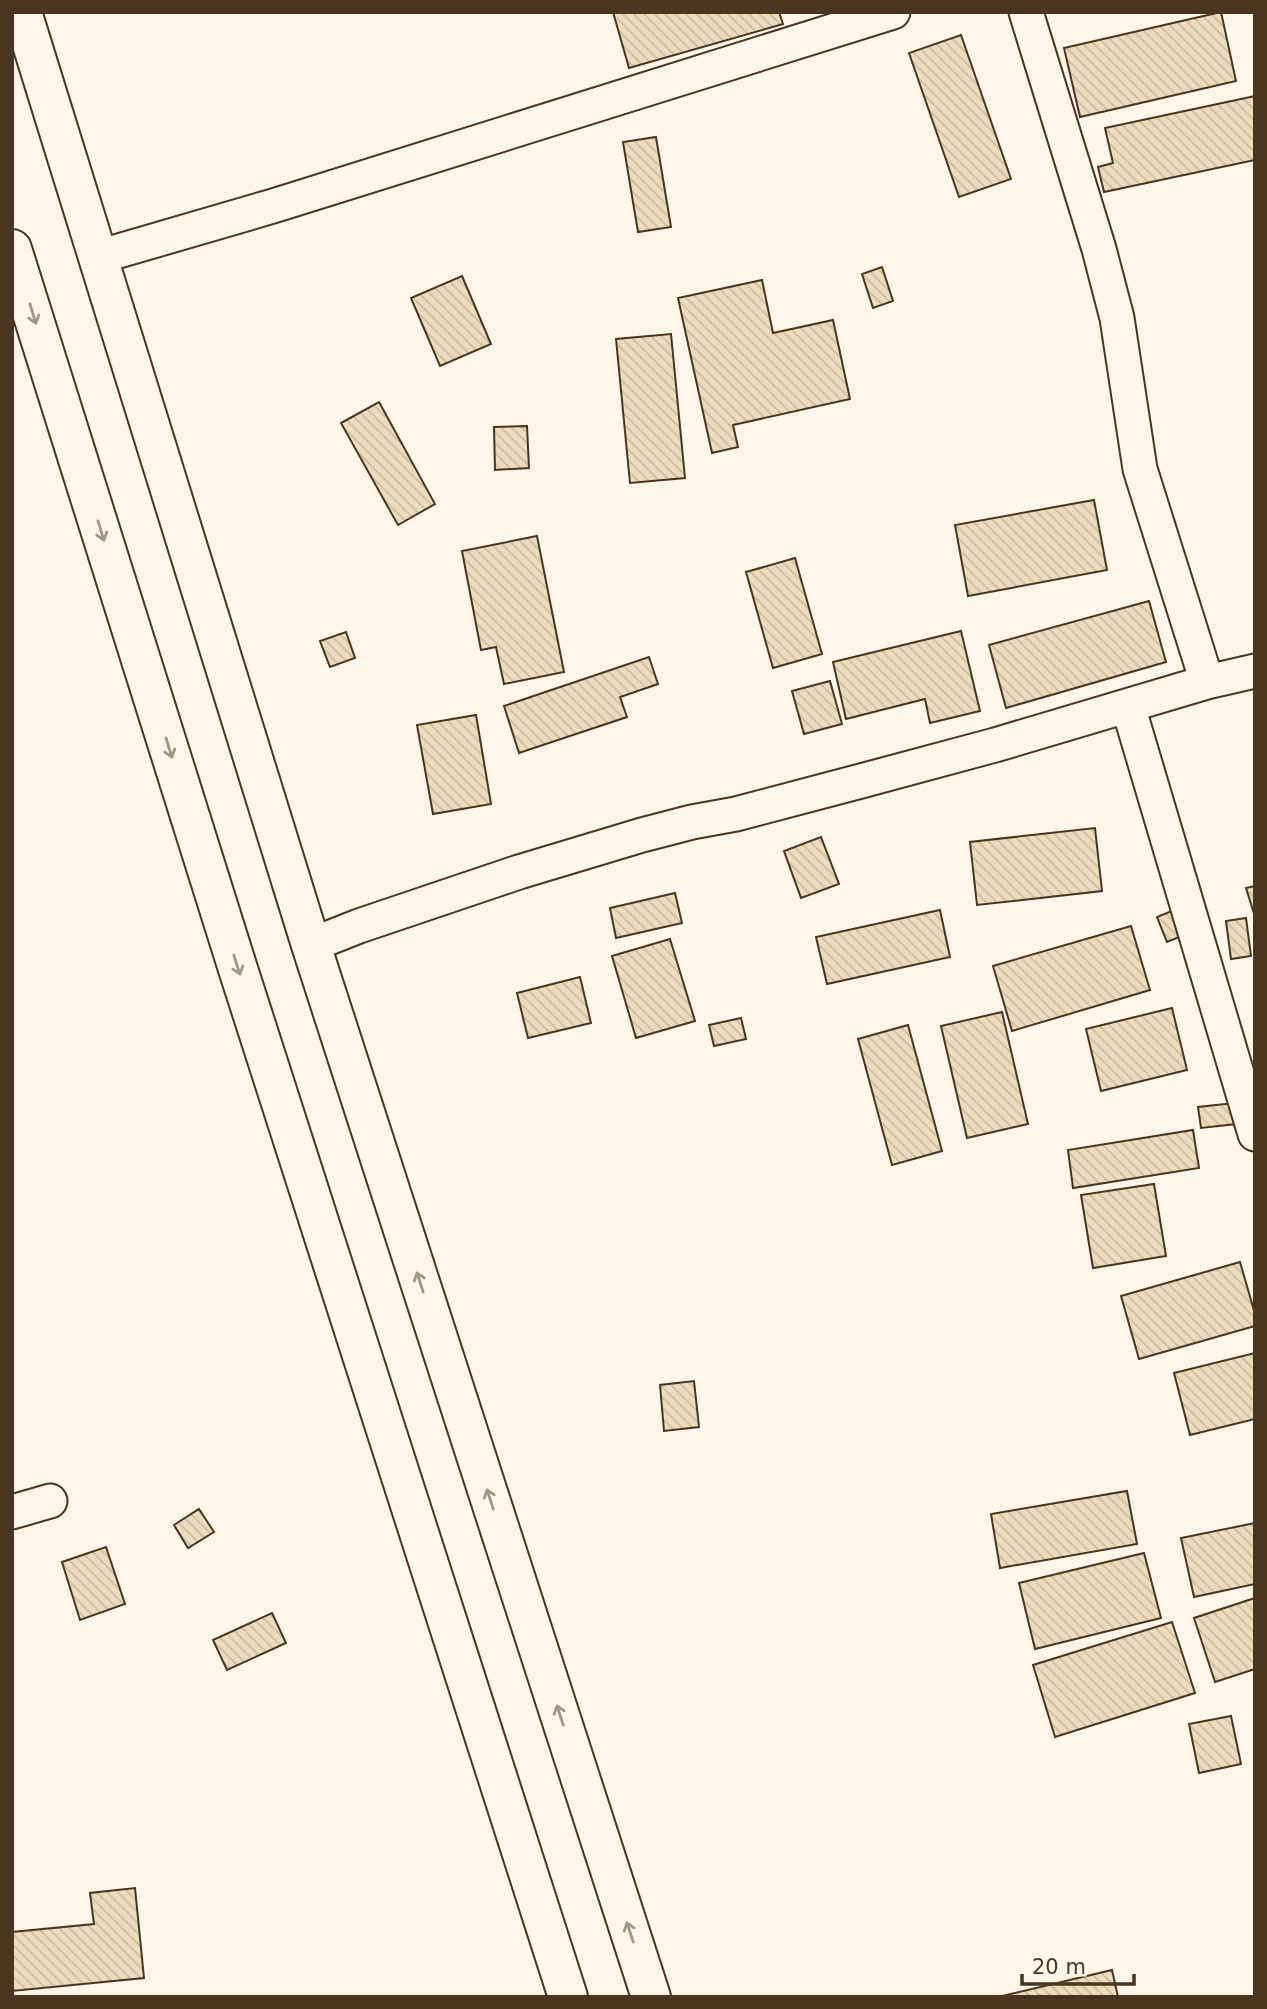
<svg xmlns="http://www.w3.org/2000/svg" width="1267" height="2009" font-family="'DejaVu Sans',sans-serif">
<defs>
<pattern id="building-back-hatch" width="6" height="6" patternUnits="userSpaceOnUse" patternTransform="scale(1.75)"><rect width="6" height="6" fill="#ecdcbc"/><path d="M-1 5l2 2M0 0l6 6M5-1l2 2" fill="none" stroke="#ccbda1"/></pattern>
</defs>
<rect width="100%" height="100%" fill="#fbf6e9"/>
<path fill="url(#building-back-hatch)" stroke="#4a3520" stroke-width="2" d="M613 12H779L783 24 629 68Z
M1221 12 1236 81 1080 117 1064 48Z
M961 35 1011 179 959 197 909 53Z
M1255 96V160L1104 192 1098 167 1113 163 1105 128Z
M656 137 671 227 638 232 623 142Z
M882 267 893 301 873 308 862 274Z
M462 276 491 344 440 366 411 298Z
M762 280 773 333 833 320 850 399 733 425 738 447 712 453 678 298Z
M671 334 685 478 630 483 616 339Z
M379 402 435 504 398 525 341 423Z
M527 426 529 468 495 470 494 427Z
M1094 500 1107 570 968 596 955 525Z
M537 536 564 672 504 684 496 647 481 650 462 551Z
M795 558 822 654 773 668 746 572Z
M1149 601 1166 662 1006 708 989 645Z
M961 631 980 711 930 723 925 699 846 719 833 662Z
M346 632 355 658 330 667 320 641Z
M649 657 658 684 620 697 627 717 519 753 504 706Z
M830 681 842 724 804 734 792 691Z
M476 715 491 804 433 814 417 725Z
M1095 828 1102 891 977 905 970 842Z
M821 837 839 884 801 898 784 851Z
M1255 886V917L1246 888Z
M675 893 682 923 616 938 610 908Z
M1179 908 1189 933 1167 942 1157 917Z
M940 910 950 957 827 984 816 937Z
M1246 918 1251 956 1231 959 1226 921Z
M1131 926 1150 990 1012 1031 993 966Z
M670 939 695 1021 636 1038 612 956Z
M580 977 591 1023 528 1038 517 993Z
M1172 1008 1187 1070 1101 1091 1086 1029Z
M1002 1012 1028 1124 967 1138 941 1026Z
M741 1018 746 1039 714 1046 709 1025Z
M908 1025 942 1151 892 1165 858 1039Z
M1234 1103 1236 1124 1201 1128 1198 1107Z
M1193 1130 1199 1168 1073 1188 1068 1150Z
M1154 1184 1166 1256 1093 1268 1081 1195Z
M1240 1262 1255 1314V1326L1139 1359 1121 1296Z
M1255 1353V1419L1190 1435 1174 1373Z
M694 1381 699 1427 664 1431 660 1385Z
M1127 1491 1137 1544 1000 1568 991 1514Z
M199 1509 214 1532 188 1548 174 1525Z
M1255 1523V1584L1194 1597 1181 1538Z
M106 1547 125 1604 80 1620 62 1562Z
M1144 1553 1161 1618 1035 1649 1019 1583Z
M1255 1598V1669L1215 1682 1194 1618Z
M272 1613 286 1643 227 1670 213 1640Z
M1172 1622 1195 1693 1055 1737 1033 1665Z
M1231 1716 1241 1764 1199 1773 1189 1724Z
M135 1888 144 1978 12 1991V1932L94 1924 90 1893Z
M1112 1970 1118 1997H998Z"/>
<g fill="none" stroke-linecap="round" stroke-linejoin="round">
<g stroke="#4a3520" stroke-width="37">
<path id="minor" d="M1026 12 1099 249 1117 318 1140 469 1207 682
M98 257 273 206 893 12
M1128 706 1255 1134
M311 945 359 926 519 872 642 835 692 822 736 814 861 781 995 745 1207 682 1255 671
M12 1512 50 1501"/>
</g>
<g stroke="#4a3520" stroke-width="42">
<path id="primary" d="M22 12 311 945 651 1997
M12 249 238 969 568 1997"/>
</g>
<use href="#minor" stroke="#fbf6e9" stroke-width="33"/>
<use href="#primary" stroke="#fbf6e9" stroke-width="38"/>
</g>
<defs><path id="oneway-shaft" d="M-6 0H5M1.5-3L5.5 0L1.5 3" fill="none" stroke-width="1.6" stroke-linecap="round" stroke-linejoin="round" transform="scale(1.75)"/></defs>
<g stroke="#a29684">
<use href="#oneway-shaft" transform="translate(33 314) rotate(73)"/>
<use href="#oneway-shaft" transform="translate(101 531) rotate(73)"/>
<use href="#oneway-shaft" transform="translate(169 748) rotate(73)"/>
<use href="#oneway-shaft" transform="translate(237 965) rotate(72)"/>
<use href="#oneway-shaft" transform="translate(420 1282) rotate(-108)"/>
<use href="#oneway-shaft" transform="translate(490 1499) rotate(-108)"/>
<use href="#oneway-shaft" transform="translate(560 1715) rotate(-108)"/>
<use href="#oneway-shaft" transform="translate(630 1932) rotate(-108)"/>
</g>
<rect width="1267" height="2009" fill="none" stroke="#4a3520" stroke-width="28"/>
<path d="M1022 1974v10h112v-10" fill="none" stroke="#4a3520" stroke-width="3.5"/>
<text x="1032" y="1974" font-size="21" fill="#4a3520" stroke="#fbf6e9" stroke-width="5" paint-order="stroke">20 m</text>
</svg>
